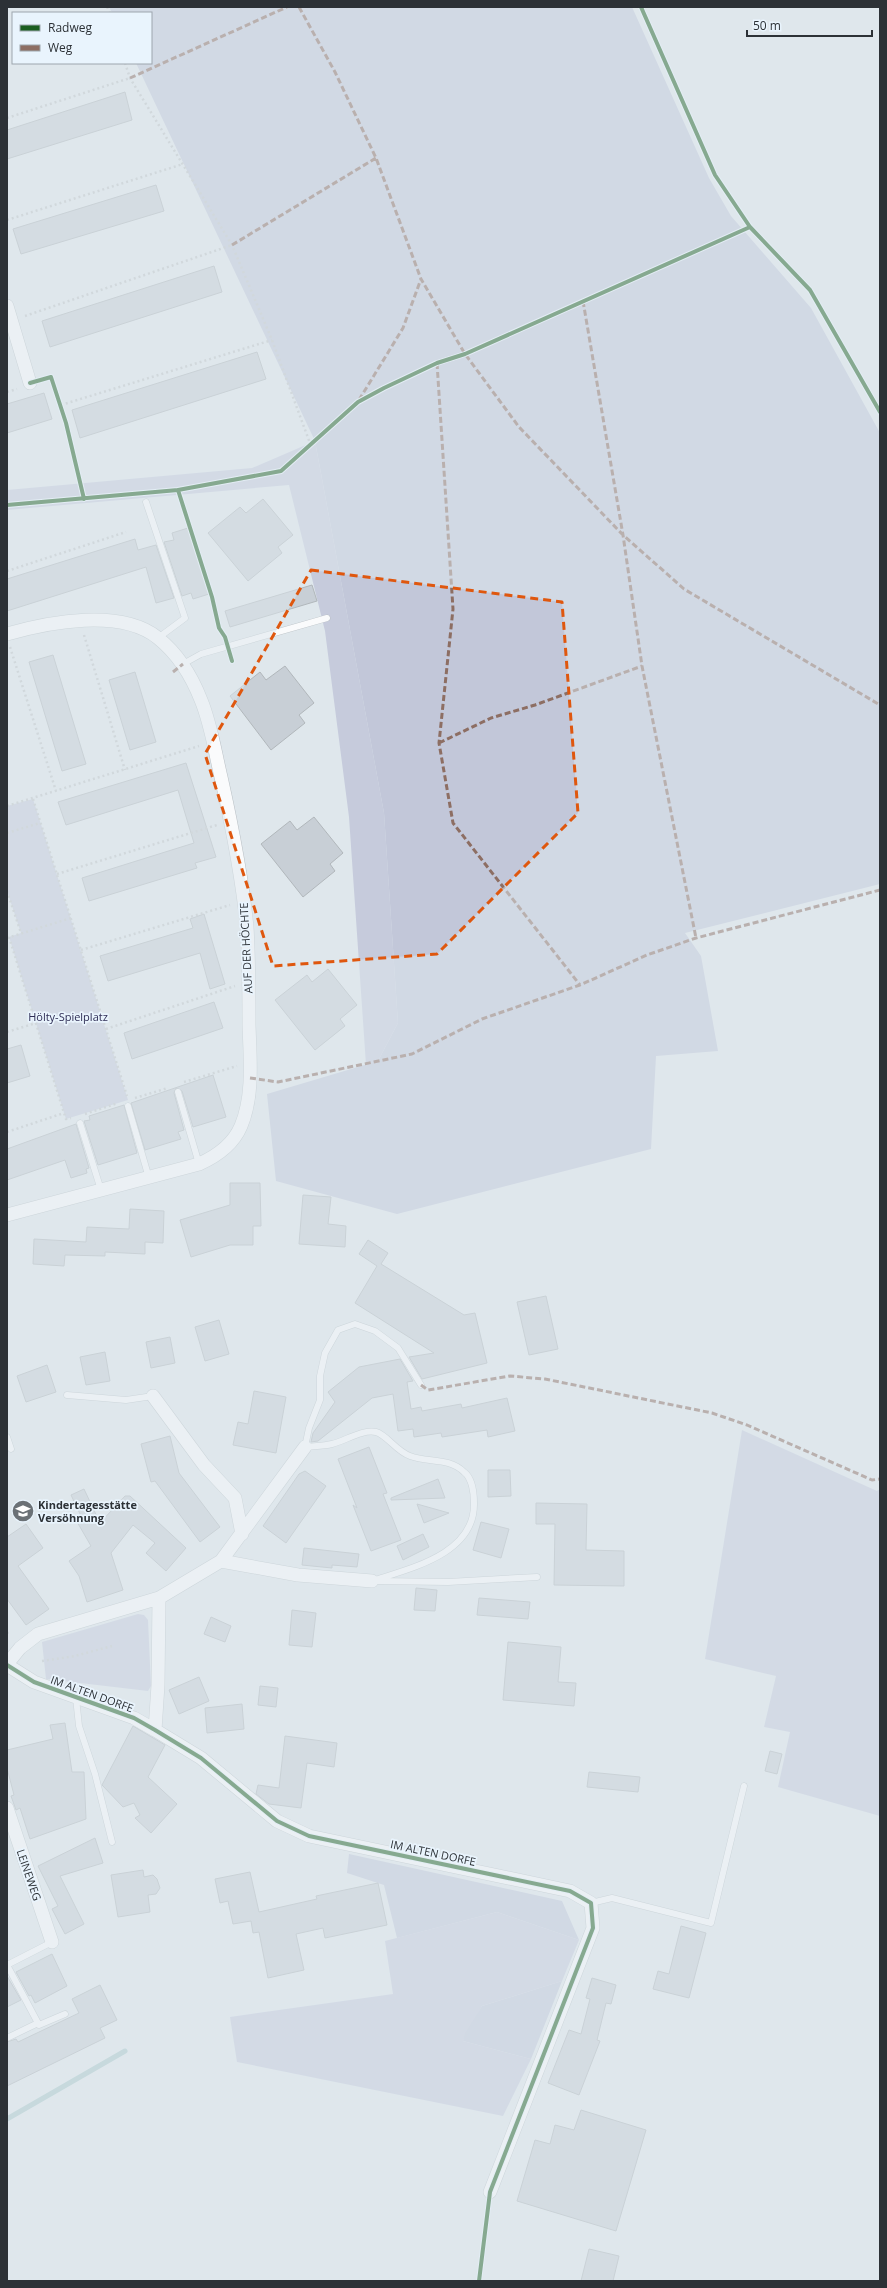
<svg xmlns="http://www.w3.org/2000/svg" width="887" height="2288" font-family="'Open Sans',sans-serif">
<rect width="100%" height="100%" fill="#dfe7ec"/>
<path fill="#c6cbdc" d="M315 441 384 813 398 1023 378 1061 366 1065 349 817 325 631 289 485 7 510V490L252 468Z
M33 799 128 1100 66 1119 9 937 21 933 7 891V806Z
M742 1430 877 1491 880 1489V1816L778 1787 790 1732 764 1727 776 1676 705 1659Z
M138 1614 144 1615 148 1620 151 1686 148 1691 46 1679 42 1642Z
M497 1912 579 1940 562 1981 482 2006 463 2041 531 2059 503 2116 237 2062 230 2017 393 1994 385 1941Z"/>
<path fill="#c2c7d9" d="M109 7H632L709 178 731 216 811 308 880 433V884L685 933 701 956 718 1051 656 1056 651 1149 397 1214 276 1181 267 1094 378 1061 398 1023 384 813 315 441 136 63H151V13H112Z
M349 1854 562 1901 579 1940 497 1912 397 1938 384 1885 347 1873Z
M562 1981 531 2059 463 2041 465 2033 482 2006Z"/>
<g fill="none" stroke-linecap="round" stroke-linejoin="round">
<path stroke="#aac8c9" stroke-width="5" d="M7 2119 125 2051"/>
</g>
<path fill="#c8cfd6" stroke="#b1b7bb" d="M125 92 132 120 7 159V130Z
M156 185 164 211 21 254 13 229Z
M214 266 222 292 50 347 42 321Z
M257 352 266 379 80 438 72 410Z
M44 393 52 419 7 433V404Z
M263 499 293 535 278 547 282 553 248 581 208 533 240 507 246 513Z
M188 528 209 594 193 599 191 593 182 596 164 542 174 540 172 533Z
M135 539 138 550 156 545 174 598 156 603 146 567 7 611V579Z
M312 585 317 601 230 627 225 611Z
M53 655 86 764 62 771 29 662Z
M285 666 314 703 299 715 305 723 271 750 230 696 260 672 266 680Z
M135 672 156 742 130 750 109 680Z
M186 763 216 857 195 863 197 868 89 901 82 878 194 843 178 790 66 825 58 802Z
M314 817 343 853 330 864 335 871 303 897 261 844 290 821 297 830Z
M204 914 225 984 210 989 200 953 108 981 100 956 193 928 190 919Z
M328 969 357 1005 340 1019 345 1026 315 1050 275 1000 307 975 312 982Z
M214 1002 223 1028 132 1059 124 1033Z
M21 1045 30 1076 7 1083V1049Z
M213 1075 226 1117 193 1127 182 1091 176 1088 174 1093 184 1130 178 1132 181 1139 145 1150 131 1103Z
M124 1105 137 1153 98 1165 84 1121 90 1120 89 1116Z
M76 1124 89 1168 86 1169 87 1173 71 1178 65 1160 7 1180V1149Z
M230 1183H260L261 1226H253V1245H230L191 1257 180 1220 230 1205Z
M303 1195 331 1197 328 1224 346 1226 345 1247 299 1244Z
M130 1209 164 1211 163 1243 145 1242V1254L105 1252V1256L65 1255 64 1266 33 1264 34 1239 86 1242 87 1227 129 1229Z
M368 1240 388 1253 381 1264 464 1315 475 1313 487 1363 422 1379 409 1357 434 1353 355 1303 377 1266 359 1254Z
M546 1296 558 1349 529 1355 517 1302Z
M219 1320 229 1354 205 1361 195 1327Z
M170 1337 175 1363 151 1368 146 1342Z
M105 1352 110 1381 86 1385 80 1357Z
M400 1359 413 1381 407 1382 411 1409 421 1407 422 1411 461 1404 462 1408 507 1398 515 1431 488 1437 487 1430 442 1437 441 1433 414 1437 413 1429 398 1431 393 1394 372 1398 318 1441 311 1442 313 1433 335 1402 328 1392 359 1367Z
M47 1365 56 1392 26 1402 17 1376Z
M254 1391 286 1397 276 1453 233 1445 238 1422 248 1424Z
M170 1436 179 1473 220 1527 200 1542 155 1481 151 1482 141 1444Z
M369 1447 387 1493 383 1494 401 1540 371 1551 353 1505 357 1508 338 1459Z
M488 1470H510L511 1496 488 1497Z
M305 1471 326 1486 286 1543 263 1526 299 1474Z
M438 1479 445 1498 391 1500V1498Z
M84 1489 100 1523 125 1496H130L186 1548 166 1571 146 1553 155 1543 133 1525 111 1553 123 1590 87 1602 79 1576 69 1561 91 1546 76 1520 82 1518 71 1495Z
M536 1503 587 1504 586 1550 624 1551V1586L554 1585 555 1524H536Z
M417 1504 449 1513 424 1523Z
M481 1522 509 1529 501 1558 473 1550Z
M26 1524 43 1548 18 1566 49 1609 26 1625 7 1599V1537Z
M423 1534 429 1547 403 1560 397 1546Z
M304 1548 359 1554 357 1567 332 1565V1568L302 1565Z
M416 1588 437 1590 435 1611 414 1610Z
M479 1598 530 1602 528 1619 477 1615Z
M292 1610 316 1613 312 1647 289 1645Z
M211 1617 231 1626 225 1642 204 1634Z
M508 1642 561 1647 558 1682 576 1683 574 1706 503 1700Z
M199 1677 209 1701 179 1714 169 1690Z
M260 1686 278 1688 276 1707 258 1705Z
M242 1704 244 1729 207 1733 205 1708Z
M65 1723 72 1772H84L86 1819 30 1839 20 1808 16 1810 11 1796 14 1795 7 1768V1750L53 1739 50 1725Z
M133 1726 165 1745 148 1777 177 1804 151 1833 135 1818 140 1815 134 1803 123 1807 102 1785Z
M285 1736 337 1743 334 1767 307 1763 301 1808 269 1804 256 1794 258 1785 279 1788Z
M770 1751 782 1754 777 1774 765 1771Z
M589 1772 640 1777 638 1792 587 1787Z
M95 1838 103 1863 60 1876 84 1924 65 1934 52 1909 58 1906 38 1866Z
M143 1870 144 1877 153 1875 157 1879 160 1888 156 1894 148 1895 150 1912 118 1917 111 1875Z
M250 1872 259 1912 317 1899 316 1896 378 1883 387 1925 325 1938 323 1928 296 1934 304 1970 268 1978 259 1932 253 1933 251 1921 233 1924 228 1901 220 1903 215 1879Z
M681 1926 706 1933 689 1998 653 1989 658 1971 669 1974Z
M52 1954 67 1986 35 2003 31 1995 29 1996 16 1972Z
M7 1976 21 2000 7 2007Z
M592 1978 616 1985 611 2004 606 2003 597 2040 600 2041 579 2095 548 2083 569 2030 581 2034 590 1999 586 1998Z
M100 1985 117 2020 100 2028 105 2038 7 2086V2042L16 2039 18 2042 79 2013 72 1999Z
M581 2110 646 2130 616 2231 517 2201 535 2140 550 2144 555 2125 574 2130Z
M589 2249 619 2256 613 2281H581Z"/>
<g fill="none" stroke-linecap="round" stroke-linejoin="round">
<g stroke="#bac0c5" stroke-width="7">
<path id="lane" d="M146 502 185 618 158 638
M183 664 201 654 327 618
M178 1092 199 1164
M128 1106 149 1178
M80 1123 101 1190
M67 1395 126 1400 153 1396
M7 1437 11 1449
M372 1581C411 1568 475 1554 474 1503 474 1493 472 1478 464 1472 449 1457 428 1463 410 1456 396 1451 387 1435 376 1432 362 1429 345 1441 332 1444 324 1446 314 1446 305 1447L309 1428 320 1400V1376L325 1353 338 1330 355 1324 375 1331 398 1348 421 1385
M377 1581 448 1582 537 1577
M76 1698 79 1726 95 1774 112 1842
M591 1903 612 1898 711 1923 744 1786
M52 1942 7 1965 39 2025 65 2014
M7 2038 38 2023"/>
</g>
<g stroke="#bac0c5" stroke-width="14">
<path id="street" d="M7 306 30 383
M7 634C49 622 121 608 158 638 178 654 192 677 201 700 211 724 215 752 221 777 232 826 242 877 247 927 249 960 249 993 249 1025 250 1058 254 1095 241 1126 233 1145 217 1156 199 1164L7 1215
M153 1396 204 1465 235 1498 242 1534
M221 1561 298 1575 372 1581
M7 1664 20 1648 38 1634 159 1598 221 1561 305 1447
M7 1665 34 1682 134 1718 155 1730 201 1758 277 1821 309 1836 570 1891 591 1903 593 1928 490 2192
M155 1730 158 1685 159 1598
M7 1808 52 1942"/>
</g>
<path stroke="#c2c5c7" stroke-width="2.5" stroke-dasharray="2 3" stroke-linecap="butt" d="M107 7 110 13
M125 63 130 78 232 245 272 340 311 446
M7 118 130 78
M7 220 183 164
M25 316 232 245
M7 392 17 389
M61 405 272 340
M7 571 126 532
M84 635 125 770
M10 647 56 791
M33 799 127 1096
M7 806 199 746
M7 833 40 823
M57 874 217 825
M7 891 21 933
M9 937 64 1113 66 1119 71 1118
M7 938 71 918
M81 950 230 905
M106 1029 235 986
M7 1032 36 1023
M184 1082 237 1066
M135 1098 168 1088
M85 1114 118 1103
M7 1132 64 1113
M7 1632 9 1636
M42 1661 75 1656 112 1646"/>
<use href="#lane" stroke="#fafbfc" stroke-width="6"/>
<use href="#street" stroke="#fafbfc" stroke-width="13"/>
<path stroke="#8d6e63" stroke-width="3" stroke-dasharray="6 3" stroke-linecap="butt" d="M299 7 335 72 376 158 421 279 465 354 519 427 623 535 684 589 880 705
M130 78 287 7
M232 245 376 158
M583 301 623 535 642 666 696 938
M437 363 453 609 439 743 453 823 580 985
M359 400 403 328 421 279
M173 672 183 664
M439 743 491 718 535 705 642 666
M250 1078 278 1082 412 1054 482 1019 580 985 647 955 696 938 880 890
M421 1385 428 1390 510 1376 545 1379 712 1413 747 1425 872 1480 880 1479"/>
<g stroke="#e9f4fd" stroke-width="6">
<path id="cycleway" d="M641 7 715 175 750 227 810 290 880 412
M30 383 51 377 66 423 84 499
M178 490 212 597 219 628 225 637 232 661
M7 505 178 490 281 471 358 402 384 388 437 363 465 354 750 227
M7 1665 34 1682 134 1718 155 1730 201 1758 277 1821 309 1836 570 1891 591 1903 593 1928 490 2192 479 2281"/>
</g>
<use href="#cycleway" stroke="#1b5e20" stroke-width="4"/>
</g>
<path d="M0 0H887V2288H0ZM311 570 562 602 578 813 437 954 273 966 205 754Z" fill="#dfe7ec" fill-opacity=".55" fill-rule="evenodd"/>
<path fill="none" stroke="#df570e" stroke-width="3" stroke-dasharray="8 5" stroke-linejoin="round" d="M311 570 562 602 578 813 437 954 273 966 205 754Z"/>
<defs>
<g id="school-disc" transform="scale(1.15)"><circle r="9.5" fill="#6b7176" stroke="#e9f4fd"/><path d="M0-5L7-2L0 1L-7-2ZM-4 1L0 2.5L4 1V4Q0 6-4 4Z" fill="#fff"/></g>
</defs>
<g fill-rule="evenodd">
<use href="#school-disc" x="23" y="1511"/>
</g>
<g text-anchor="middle" stroke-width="3.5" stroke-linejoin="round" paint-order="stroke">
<g font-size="11" fill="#2c3136" stroke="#e9f4fd">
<text transform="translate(246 948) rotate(-93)" y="4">AUF DER HÖCHTE</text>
<text transform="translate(92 1694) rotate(20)" y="4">IM ALTEN DORFE</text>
<text transform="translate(433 1853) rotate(12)" y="4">IM ALTEN DORFE</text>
<text transform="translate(29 1875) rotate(71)" y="4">LEINEWEG</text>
</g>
<g font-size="11" fill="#2e2d55" stroke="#e9f4fd">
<text x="68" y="1021">Hölty-Spielplatz</text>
</g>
<g font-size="11" font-weight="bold" fill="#2c3136" stroke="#e9f4fd" text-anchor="start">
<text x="38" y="1509">Kindertagesstätte<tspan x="38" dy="13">Versöhnung</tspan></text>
</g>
</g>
<rect width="887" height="2288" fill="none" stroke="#2c3136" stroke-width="16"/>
<rect x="12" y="12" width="140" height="52" fill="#e9f4fd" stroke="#9da6ad"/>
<rect x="20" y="25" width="20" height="6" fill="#1b5e20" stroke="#9da6ad"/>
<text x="48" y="32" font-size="12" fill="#2c3136">Radweg</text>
<rect x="20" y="45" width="20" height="6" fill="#8d6e63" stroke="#9da6ad"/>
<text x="48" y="52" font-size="12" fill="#2c3136">Weg</text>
<path d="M747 30v6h125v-6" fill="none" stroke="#2c3136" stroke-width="2"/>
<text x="753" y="30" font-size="12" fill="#2c3136" stroke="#e9f4fd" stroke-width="3" paint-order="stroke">50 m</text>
</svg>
